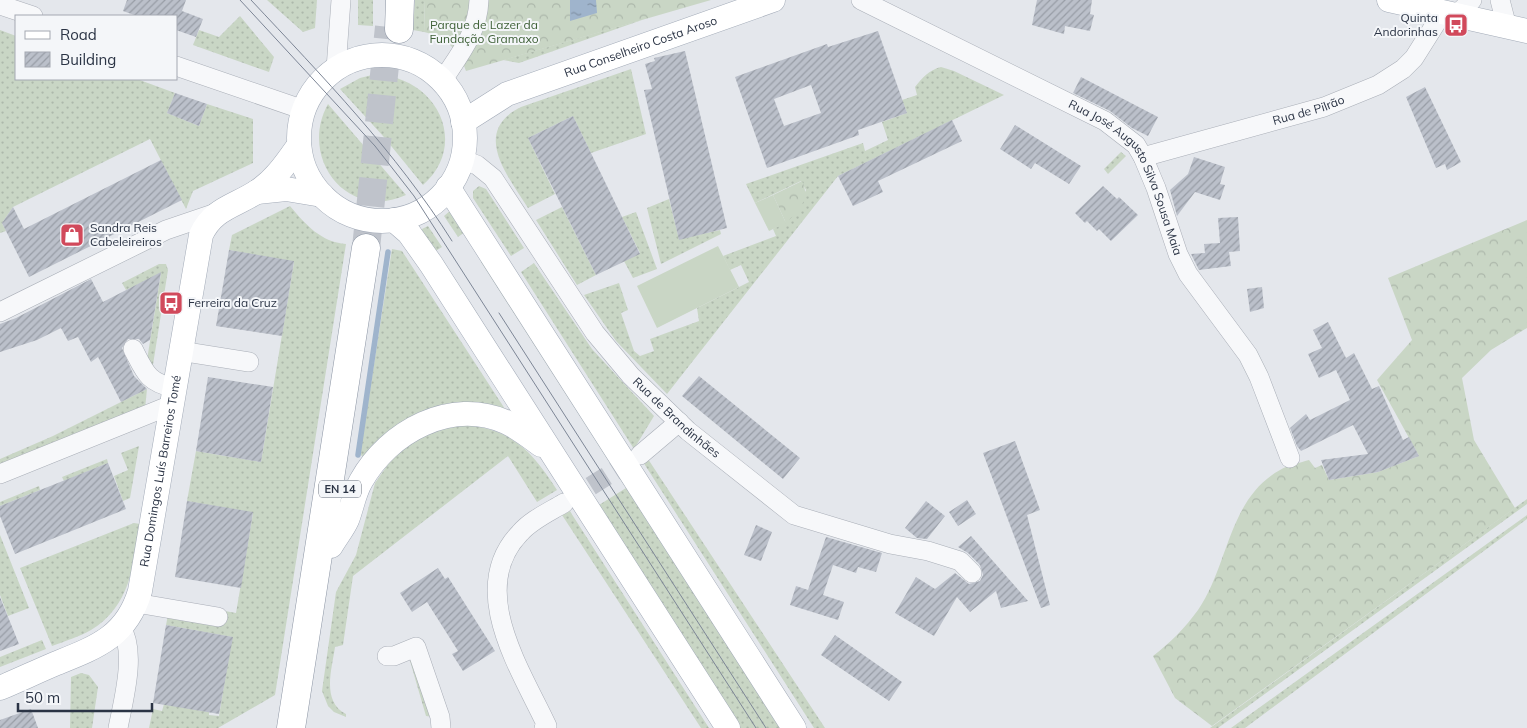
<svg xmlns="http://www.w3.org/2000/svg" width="1527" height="728" font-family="Mulish,sans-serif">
<defs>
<pattern id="grass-dots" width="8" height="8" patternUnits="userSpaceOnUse" patternTransform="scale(1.25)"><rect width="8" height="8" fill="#c9d6c5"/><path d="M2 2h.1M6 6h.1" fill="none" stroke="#adb8ab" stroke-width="1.8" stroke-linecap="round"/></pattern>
<pattern id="forest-crowns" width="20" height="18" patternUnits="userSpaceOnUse" patternTransform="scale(1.25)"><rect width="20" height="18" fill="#c9d6c5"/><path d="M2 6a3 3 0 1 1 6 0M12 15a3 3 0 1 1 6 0" fill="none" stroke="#adb8ab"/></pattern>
<pattern id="water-ripples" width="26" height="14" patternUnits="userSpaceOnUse" patternTransform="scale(1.25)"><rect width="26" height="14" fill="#9fb4cc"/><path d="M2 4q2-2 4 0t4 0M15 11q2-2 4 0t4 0" fill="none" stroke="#8293a7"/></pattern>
<pattern id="building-hatch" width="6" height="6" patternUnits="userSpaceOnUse" patternTransform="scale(1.25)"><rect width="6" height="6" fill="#bbc0ca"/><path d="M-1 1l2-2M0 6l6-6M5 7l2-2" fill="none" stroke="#989da6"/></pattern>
</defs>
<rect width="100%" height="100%" fill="#e4e7ec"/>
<path fill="url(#grass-dots)" d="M267 0H317L315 28 303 32Z
M358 0H373V26L358 25Z
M415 0H425L424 32 413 30Z
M240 16 274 57 269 72 193 45 199 30 219 37Z
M642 20 519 63 503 60 634 22Z
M0 30 16 36V79H137L175 93 167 113 199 126 207 104 253 119V163L193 191 186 209 150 139 13 207 2 223 6 231 0 233Z
M941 67 954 71 1004 95 838 176 667 394 616 341 584 295 619 283 628 310 621 313 634 351 640 356 654 351 650 339 699 321 697 308 749 282 741 265 730 270 723 256 776 236 773 229C792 220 797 208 806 190L801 181 755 203 746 184 863 143 865 151 888 140 882 122 907 113 902 100 917 95 915 87C922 78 929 70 941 67Z
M631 69 646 134 591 153 573 116 528 138 555 194 528 208C509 177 470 132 521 107Z
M372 75C435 73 471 143 423 185L383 136 340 89 360 78Z
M328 104 406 195C348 222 298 158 328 104Z
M1121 152 1126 156 1108 174 1104 169Z
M479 186 486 189 524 248 511 256 473 198V191Z
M669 199 679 239 720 230 721 234 661 264 647 208Z
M290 206C306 225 321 242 346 244L275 695 218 728H149L153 709 162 711 164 704 209 712V715L219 716 232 637 166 625 168 615 219 610 236 613 253 513 187 501 196 451 261 462 294 262 229 250 232 235Z
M562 207 596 275 577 285 536 220Z
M451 210 465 232 458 237 444 216Z
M636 212 657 269 633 278 624 261 640 253 622 217Z
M428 226 442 247 434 252 420 230Z
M392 249 402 251 505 409 501 413 482 408 363 457 360 454Z
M483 261 781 728H740L452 281 455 279 599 505 626 488 481 262Z
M534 263 592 349 654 416 634 449 521 272Z
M159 264H166L168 270 152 371 147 360 161 273 126 290 122 283Z
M147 389 145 409 0 467V459L53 436Z
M465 425C512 429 532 451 557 490L537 502 508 456 353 576 343 645 335 647C332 669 321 701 346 714V717L334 712 328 706 322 691 336 592 356 555 375 483 396 453 433 431Z
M139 446 130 498 123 501 114 476 128 470 121 453Z
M107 459 108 463 64 481 62 477Z
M648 459 825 728H814L643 462Z
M39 486 40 490 0 506V502Z
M1527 499V504L1218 728H1210Z
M570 511 573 516 709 728H701L562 515Z
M1527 515V519L1245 728H1231Z
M134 523 140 524C134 564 130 607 91 630 79 637 65 641 52 646L20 568Z
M0 535 29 608 8 616 0 595Z
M42 640 46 649 0 667V657Z
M412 659 435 717 426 716 410 661Z
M81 673 89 675 98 687 92 728H70L71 677Z"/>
<path fill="url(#forest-crowns)" d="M425 0H711L466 71C459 50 446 37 424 32Z
M802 181C811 199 799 211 786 223L773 195Z
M1527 220V328L1491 350 1462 378 1474 440 1515 508 1212 726 1175 698 1153 656C1170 643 1185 628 1198 610 1229 565 1228 499 1280 470 1288 465 1299 463 1309 460L1315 468 1322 465 1329 480 1378 472 1419 456 1377 380 1412 340 1388 278Z"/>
<path fill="#c9d6c5" d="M773 195 786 223 769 231 755 203Z
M718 246 739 287 657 328 637 286Z"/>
<path fill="url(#water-ripples)" d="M570 0H596L597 13 570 21Z"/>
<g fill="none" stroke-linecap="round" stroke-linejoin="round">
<path stroke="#9fb4cc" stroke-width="5.5" d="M358 455 388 252"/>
</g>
<path fill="url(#building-hatch)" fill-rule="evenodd" d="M127 0H186L182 11 203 19 196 37 176 30V16H137L123 11Z
M1037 0H1092L1090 14 1094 15 1090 31 1065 26 1064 34 1032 25Z
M878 31 907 113 858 130 859 135 767 168 735 77 827 44 828 47ZM811 85 821 113 784 126 774 99Z
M685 51 727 228 679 240 644 90 652 89 645 64 655 61 654 58Z
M1081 77 1158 117 1148 136 1132 128 1110 111 1073 93Z
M1425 87 1461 162 1447 170 1445 164 1436 168 1406 97Z
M175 93 207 104 199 126 167 113Z
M573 116 640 254 596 275 528 138Z
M952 120 962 141 878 181 883 192 853 206 838 176Z
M1015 125 1081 166 1069 184 1035 163 1031 169 1000 149Z
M1194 157 1225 167 1220 184 1225 185 1220 200 1195 192 1177 216 1170 190 1188 174Z
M161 160 182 200 29 277 2 223 13 207 24 229Z
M1103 186 1117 199 1119 197 1138 215 1111 241 1099 229 1097 231 1087 221 1085 223 1075 213Z
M1238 217 1240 251 1229 252 1231 266 1199 270 1191 254 1205 253 1204 244 1220 243 1218 218Z
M229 250 294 261 282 336 216 326Z
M161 272 150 340 143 344 139 339H128L122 348 134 376 147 389 121 402 98 357 91 362 78 337 68 341 61 328 37 340 0 352V324L16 318 91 279 103 302Z
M1262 287 1264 308 1250 312 1247 289Z
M1328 322 1346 358 1354 353 1372 389 1379 386 1403 440 1409 437 1419 456 1378 472 1329 480 1321 460 1368 454 1353 425 1301 451 1297 446 1290 428 1306 414 1310 420 1350 400 1336 370 1319 378 1308 354 1322 348 1313 330Z
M699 376 800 458 783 479 682 396Z
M208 377 273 387 261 462 196 451Z
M1015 441 1040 510 1027 515 1050 605 1041 608 983 453Z
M108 463 126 509 15 554 0 516V506Z
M967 500 976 514 958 526 949 512Z
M187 501 253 512 241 588 175 577Z
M926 501 945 516 927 539 917 538 905 528Z
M756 525 772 532 761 561 744 555Z
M971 536 1028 601 1001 608 996 591 970 612 957 597 934 636 895 613 916 577 935 589 955 573 969 584 980 581 983 575 980 565 968 553 958 547Z
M826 537 882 553 876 572 858 567 856 573 833 565 823 595 844 602 838 620 790 605 796 586 808 590Z
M438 568 445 579 448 577 495 651 463 671 452 654 458 651 427 602 412 612 400 593Z
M0 597 19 644 0 651Z
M166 625 233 637 219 714 153 703Z
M835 635 902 682 889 701 821 655Z
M31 709 38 728H0V720Z"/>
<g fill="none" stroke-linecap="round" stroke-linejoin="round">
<path stroke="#bfc3cb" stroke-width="19" stroke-dasharray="19 9" stroke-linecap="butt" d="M567 501 637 457"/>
<path stroke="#bfc3cb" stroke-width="28" stroke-dasharray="28 14" stroke-linecap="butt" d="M366 248 389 27"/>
<g stroke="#a9aeb7" stroke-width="20">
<g id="minor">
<path id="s1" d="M861 0 1105 121 1136 145 1143 157 1156 188 1178 254 1188 274 1248 355 1259 377 1290 458"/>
<path d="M1500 0 1507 27"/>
<path d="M0 5 33 16"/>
<path d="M1456 15 1472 0"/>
<path d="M176 66 304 110"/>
<path d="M336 69 341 0"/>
<path d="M442 81C459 55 478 33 479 0"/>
<path id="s2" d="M1143 157 1324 107 1378 85 1403 69 1414 58 1443 12"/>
<path id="s3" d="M461 159 477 165 493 178 595 333 631 376 688 431 794 515 890 544 928 551 960 561 972 573"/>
<path d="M0 312 166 230 216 213"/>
<path d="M133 349C145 372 147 382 174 388"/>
<path d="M180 351 249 362"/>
<path d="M640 455 679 422"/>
<path d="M0 474 171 405"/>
<path d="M136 603 218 617"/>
<path d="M387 656H394L416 647 440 717 441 728"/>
<path d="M118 728C123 702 137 651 121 628"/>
<path d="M544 728 547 726C521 670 466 589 520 533 531 520 549 512 564 503"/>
</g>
</g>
<g stroke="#a3abb8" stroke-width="25">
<g id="major">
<path d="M1389 0 1527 31"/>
<circle cx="382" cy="138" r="83"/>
<path id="s4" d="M463 122 507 94 773 0"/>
<path d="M448 187 794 728"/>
<path d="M257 192 286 189 322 195"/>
<path d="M394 220 409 233 431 264 728 728"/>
<path d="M331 546C336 537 343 529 347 520 352 507 354 493 361 481 389 431 451 398 506 422 519 428 530 437 541 445"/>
<path id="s5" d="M0 688C19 680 38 671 57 663 97 647 127 636 140 591L201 235C213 208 236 206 258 191 275 180 287 162 299 145"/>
</g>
</g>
<g stroke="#8b94a3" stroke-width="29">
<path id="highway" d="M399 29 400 0
M291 728 366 248"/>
</g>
<use href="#minor" stroke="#f7f8fa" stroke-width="19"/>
<use href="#major" stroke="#fff" stroke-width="24"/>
<use href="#highway" stroke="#fff" stroke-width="28"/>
<path stroke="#7d8696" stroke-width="1" d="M240 0 375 146 414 196 756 728
M251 0C323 77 396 152 452 241
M499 313 766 728"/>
</g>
<defs>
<g id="bus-square" transform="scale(1.25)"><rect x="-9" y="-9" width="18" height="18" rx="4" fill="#d1495b" stroke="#f4f6f9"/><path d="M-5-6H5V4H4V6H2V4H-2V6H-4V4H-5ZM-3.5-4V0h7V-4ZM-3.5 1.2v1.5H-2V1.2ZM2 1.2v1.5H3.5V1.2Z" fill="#fff"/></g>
<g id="shop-square" transform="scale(1.25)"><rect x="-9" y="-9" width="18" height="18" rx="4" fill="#d1495b" stroke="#f4f6f9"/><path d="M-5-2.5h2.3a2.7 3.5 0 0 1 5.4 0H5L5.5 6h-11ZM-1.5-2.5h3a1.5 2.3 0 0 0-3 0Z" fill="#fff"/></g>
</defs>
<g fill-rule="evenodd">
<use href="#bus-square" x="1456" y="25"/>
<use href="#shop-square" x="72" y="235"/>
<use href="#bus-square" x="171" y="303"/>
</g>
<g text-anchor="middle" stroke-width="4" stroke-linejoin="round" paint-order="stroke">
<rect fill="#f4f6f9" stroke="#676e7b" stroke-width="1" x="319" y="480.5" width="42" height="17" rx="4"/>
<g font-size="11" font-weight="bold" fill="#2b3445">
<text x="340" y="493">EN 14</text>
</g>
<g font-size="12" fill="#2b3445" stroke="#f4f6f9" text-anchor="start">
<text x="1438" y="22" text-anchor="end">Quinta<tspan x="1438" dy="14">Andorinhas</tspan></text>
<text x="90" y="232">Sandra Reis<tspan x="90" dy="14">Cabeleireiros</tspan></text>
<text x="188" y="307">Ferreira da Cruz</text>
</g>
<g font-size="12" fill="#3f6138" stroke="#f4f6f9">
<text x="484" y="29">Parque de Lazer da<tspan x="484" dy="14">Fundação Gramaxo</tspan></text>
</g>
<g font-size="12" fill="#2b3445" stroke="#f4f6f9">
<text dy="4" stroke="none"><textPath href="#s4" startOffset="194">Rua Conselheiro Costa Aroso</textPath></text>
<text dy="4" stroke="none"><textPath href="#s2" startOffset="172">Rua de Pilrão</textPath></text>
<text dy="4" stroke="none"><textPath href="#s1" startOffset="331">Rua José Augusto Silva Sousa Maia</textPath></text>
<text dy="4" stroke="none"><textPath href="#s3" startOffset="341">Rua de Brandinhães</textPath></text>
<text dy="4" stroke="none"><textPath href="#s5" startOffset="299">Rua Domingos Luís Barreiros Tomé</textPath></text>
</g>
</g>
<rect x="15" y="15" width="162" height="65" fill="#f4f6f9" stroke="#a4a8b1"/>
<rect x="25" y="31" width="25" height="8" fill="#ffffff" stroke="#a4a8b1"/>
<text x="60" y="40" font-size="15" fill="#2b3445">Road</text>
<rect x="25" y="52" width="25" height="15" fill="url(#building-hatch)" stroke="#a4a8b1"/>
<text x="60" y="65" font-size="15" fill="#2b3445">Building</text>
<path d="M18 703v8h134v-8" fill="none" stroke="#2b3445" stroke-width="2.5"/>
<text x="25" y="703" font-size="15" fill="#2b3445" stroke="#f4f6f9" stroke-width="4" paint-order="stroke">50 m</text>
</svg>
